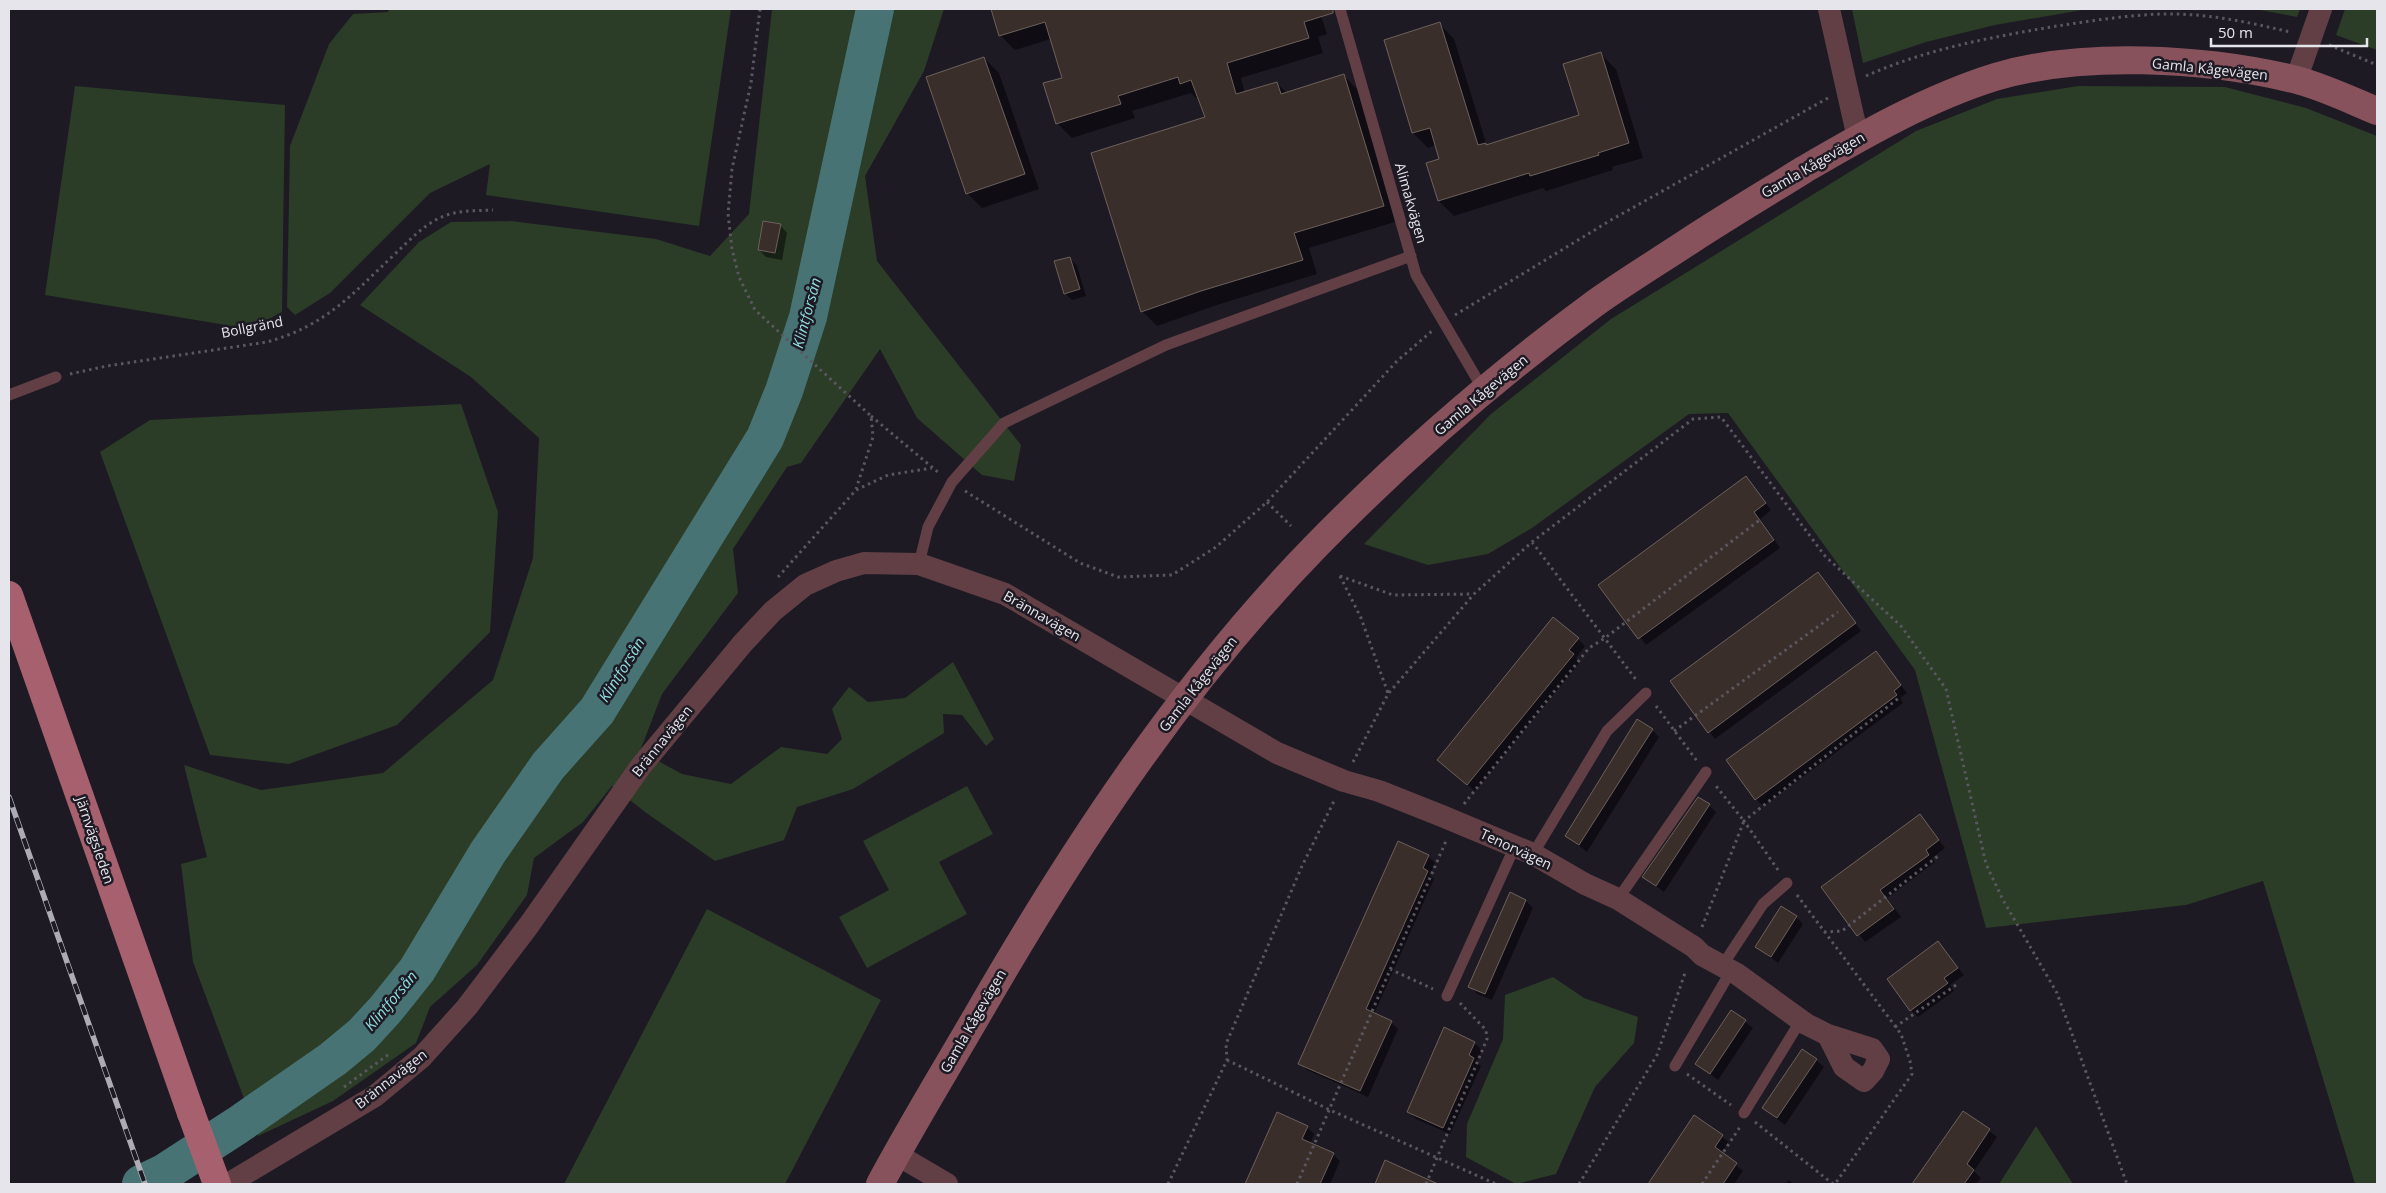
<svg xmlns="http://www.w3.org/2000/svg" width="2386" height="1193" font-family="'Open Sans',sans-serif">
<rect width="100%" height="100%" fill="#1d1a24"/>
<path fill="#2b3c27" d="M389 9H731L699 226 486 195 490 164 430 193 330 293 295 315 287 307 290 146 329 44 353 14 388 12Z
M772 9H944L924 71 865 176 877 261 1021 445 1014 481 982 475 917 418 880 349 801 463 787 467 733 549 738 593 662 694 640 751 682 774 731 784 781 747 827 754 842 739 832 709 849 687 868 702 905 698 953 662 994 739 986 746 962 715 943 714 944 733 853 789 797 807 784 840 715 861 645 812 612 786 583 822 534 858 527 895 477 965 430 1007 416 1043 333 1101 258 1136 193 962 181 864 207 857 184 765 261 790 383 773 493 680 533 558 539 438 471 377 360 305 419 242 451 222 511 221 656 239 710 256 749 214Z
M1852 9H2088L1995 25 1926 42 1863 63Z
M2255 9H2300L2297 17Z
M2345 9H2377V50L2336 35Z
M75 86 285 105 282 312 250 329 45 295Z
M2078 86 2225 87 2306 108 2377 136V1184H2355L2263 881 2186 905 1986 928 1915 670 1728 413 1689 414 1532 528 1488 554 1428 565 1364 544 1491 414 1611 319 1916 131 1997 99Z
M461 404 498 512 490 632 397 725 289 764 210 755 100 452 150 420Z
M967 786 993 834 939 862 967 914 867 968 839 917 889 890 863 841Z
M707 909 881 1000 785 1184H564Z
M1553 977 1584 998 1638 1017 1634 1043 1595 1087 1556 1174 1516 1184 1466 1157 1467 1124 1503 1039 1505 995Z
M2036 1126 2073 1184H1998H1999Z"/>
<path fill="#0007" d="M992 9H1319L1327 34 1318 37 1323 53 1241 78 1245 93 1277 83 1287 93 1344 76 1359 91 1398 221 1309 248 1317 274 1217 305 1157 326 1142 311 1207 118 1199 97 1196 98 1191 93 1132 111 1135 118 1072 138 1057 123 1064 78 1051 39 1015 50 1000 35Z
M1440 24 1454 39 1487 146 1580 116 1601 54 1616 69 1643 158 1612 167 1613 170 1546 191 1543 188 1454 216 1439 201 1441 160 1436 145 1428 148 1413 133Z
M984 58 999 73 1039 189 982 208 967 193Z
M780 225 787 233 782 260 766 257 759 250Z
M1070 258 1077 266 1086 296 1072 300 1065 293Z
M1746 478 1771 510 1760 519 1780 548 1646 645 1600 585Z
M1824 580 1861 631 1715 739 1671 681Z
M1578 639 1585 646 1576 658 1580 662 1475 791 1445 767Z
M1876 653 1907 693 1900 698 1903 703 1763 806 1756 799Z
M1652 730 1659 737 1587 852 1566 836Z
M1709 805 1716 812 1664 892 1644 877Z
M1920 816 1945 848 1932 858 1935 862 1887 898 1901 917 1865 942 1823 887Z
M1428 856 1435 863 1430 875 1434 879 1374 1014 1391 1022 1398 1029 1368 1097 1307 1070 1300 1063Z
M1526 901 1533 908 1492 1000 1477 994 1470 986Z
M1796 917 1803 924 1778 963 1757 947Z
M1938 943 1964 975 1950 985 1954 991 1918 1017 1911 1010Z
M1731 1011 1753 1028 1718 1080 1696 1063Z
M1474 1043 1482 1050 1476 1062 1481 1066 1450 1134 1416 1119 1408 1111Z
M1816 1060 1824 1067 1785 1125 1763 1108Z
M1963 1112 1997 1137 1974 1171 1981 1178 1976 1184H1914Z
M1278 1114 1307 1127 1314 1134 1310 1144 1333 1154 1340 1161 1330 1184H1246Z
M1695 1117 1729 1142 1721 1153 1743 1171 1734 1184H1649Z
M1788 1180 1794 1184H1786Z"/>
<g fill="none" stroke-linecap="round" stroke-linejoin="round">
<path stroke="#477374" stroke-width="38" d="M141 1184 164 1173 238 1125 333 1059 362 1035 385 1010 417 970 488 852 548 766 597 711 765 438 784 391 808 317 875 9"/>
</g>
<path fill="#3a2e2a" stroke="#6e615c" d="M991 9H1333V13L1304 22 1309 38 1227 63 1236 94 1277 82 1281 94 1344 74 1384 206 1294 233 1303 260 1201 291 1141 312 1091 153 1205 117 1191 80 1180 84 1178 77 1118 96 1121 104 1056 124 1043 83 1062 78 1045 22 999 36Z
M1440 22 1478 145 1486 143V145L1579 115 1563 64 1601 52 1629 143 1598 153 1599 155 1530 176 1529 173 1438 201 1426 163 1439 159 1430 128 1412 133 1384 40Z
M984 57 1025 174 966 194 926 77Z
M763 221 781 224 775 253 758 250Z
M1070 257 1080 289 1064 294 1054 261Z
M1746 476 1766 503 1754 512 1774 540 1638 639 1598 585Z
M1818 572 1856 623 1708 733 1670 681Z
M1553 617 1579 638 1569 650 1574 654 1467 785 1437 760Z
M1876 651 1901 685 1894 691 1897 695 1755 800 1726 760Z
M1637 719 1653 729 1579 845 1565 836Z
M1698 797 1710 804 1656 886 1642 877Z
M1920 814 1939 840 1926 850 1929 855 1880 890 1894 909 1857 936 1821 887Z
M1398 841 1429 855 1423 868 1428 871 1366 1009 1392 1021 1360 1091 1298 1064Z
M1510 892 1526 900 1485 994 1468 987Z
M1781 906 1797 916 1771 957 1755 947Z
M1938 941 1958 968 1944 978 1948 983 1910 1011 1887 979Z
M1731 1010 1746 1020 1710 1074 1695 1064Z
M1444 1027 1475 1042 1469 1055 1474 1058 1443 1128 1407 1112Z
M1802 1049 1817 1059 1777 1118 1762 1108Z
M1963 1111 1990 1129 1967 1164 1974 1170 1964 1184H1912Z
M1277 1112 1308 1126 1302 1139 1334 1153 1320 1184H1245Z
M1694 1115 1723 1135 1715 1147 1737 1163 1723 1184H1648Z
M1385 1160 1438 1184H1375Z"/>
<g fill="none" stroke-linecap="round" stroke-linejoin="round">
<path stroke="#5a5760" stroke-width="3" stroke-dasharray="2.5 4" stroke-linecap="butt" d="M760 9 751 83 732 169 728 214 732 249 739 277 755 310 871 416 873 437 856 489
M2329 45 2377 65
M1866 76C1926 49 1992 37 2057 26 2091 21 2127 15 2162 14 2206 13 2248 22 2290 32
M1455 315 1611 220 1828 98
M70 374 107 366 267 342C327 325 351 295 395 254 411 239 426 222 447 215 462 210 478 211 493 210
M871 416 939 473
M965 491 1080 563 1118 577 1172 575 1216 547 1267 502 1397 361 1432 331
M1267 502 1291 526
M1532 542 1637 681
M1340 576 1393 595 1473 594
M1340 576 1361 618 1388 693
M778 577 856 490 888 475 932 468
M1656 706 1697 761
M1674 731 1838 612
M1353 762 1388 694 1474 594 1532 542 1693 419 1721 417 1825 556 1901 626 1946 689 1986 864 2003 900 2057 993 2127 1184
M1464 804 1589 648 1605 638 1761 519
M1778 870 1744 821 1900 697
M1797 895 1901 1034 1910 1061 1912 1074 1835 1184
M1702 927 1744 821 1716 786
M1824 932 1842 931 1938 856
M1390 969 1433 989
M1895 1027 1959 983
M1227 1060 1330 1110 1496 1184
M1687 1074 1731 1105
M344 1087 389 1054
M1755 1122 1833 1184
M1168 1184 1227 1060 1226 1044 1302 866 1335 799
M1297 1184 1446 841
M1426 1184 1487 1039 1486 1030 1460 1003
M1579 1184 1657 1055 1686 970
M1702 1184 1740 1127"/>
<path stroke="#613f45" stroke-width="11" d="M1340 9 1416 275 1484 391
M9 395 56 377
M919 564 928 527 952 482 1004 423 1166 345 1411 256
M1533 854 1607 731 1646 693
M1618 899 1706 772
M1722 966 1763 904 1787 883
M1447 996 1515 846
M1675 1066 1731 971
M1744 1113 1801 1020"/>
<path stroke="#613f45" stroke-width="22" d="M1829 9 1858 138
M2296 80 2321 9
M896 1154 947 1184
M228 1184 375 1096 422 1057 467 1007 529 925 641 766 743 643 773 611 805 585 836 571 864 563 919 564 1005 594 1277 753 1344 781 1379 791 1442 816 1533 854 1585 884 1618 899 1694 947 1702 955 1737 974 1806 1024 1828 1035 1844 1067 1864 1081 1873 1071 1879 1059 1872 1049 1828 1035"/>
<path stroke="#88525c" stroke-width="28" d="M880 1184C910 1128 943 1074 975 1019 1071 852 1179 687 1314 548 1400 460 1495 377 1594 304 1626 281 1661 260 1694 238 1731 214 1768 192 1805 169 1865 134 1928 98 1995 77 2082 51 2205 58 2293 79 2322 86 2350 100 2377 111"/>
<path stroke="#a6606e" stroke-width="28" d="M9 595 191 1113"/>
<g stroke="#adabb3" stroke-width="5.5">
<path id="rail" d="M9 797 145 1184"/>
</g>
<use href="#rail" stroke="#1d1a24" stroke-width="4" stroke-dasharray="11" stroke-linecap="butt"/>
<path stroke="#a6606e" stroke-width="28" d="M191 1113 217 1184"/>
</g>
<g text-anchor="middle" stroke-width="5" stroke-linejoin="round" paint-order="stroke">
<g font-size="14" fill="#e7e5ec" stroke="#1d1a24">
<text transform="translate(2210 69) rotate(6)" y="5">Gamla Kågevägen</text>
<text transform="translate(1813 165) rotate(-30)" y="5">Gamla Kågevägen</text>
<text transform="translate(1411 203) rotate(74)" y="5">Alimakvägen</text>
<text transform="translate(252 327) rotate(-11)" y="5">Bollgränd</text>
<text transform="translate(1481 395) rotate(-40)" y="5">Gamla Kågevägen</text>
<text transform="translate(1042 616) rotate(30)" y="5">Brännavägen</text>
<text transform="translate(1198 684) rotate(-52)" y="5">Gamla Kågevägen</text>
<text transform="translate(662 741) rotate(-51)" y="5">Brännavägen</text>
<text transform="translate(95 840) rotate(71)" y="5">Järnvägsleden</text>
<text transform="translate(1516 849) rotate(25)" y="5">Tenorvägen</text>
<text transform="translate(973 1021) rotate(-60)" y="5">Gamla Kågevägen</text>
<text transform="translate(391 1079) rotate(-38)" y="5">Brännavägen</text>
</g>
<g font-size="15" font-style="italic" fill="#8edee0" stroke="#1d1a24">
<text transform="translate(807 313) rotate(-75)" y="5">Klintforsån</text>
<text transform="translate(622 670) rotate(-58)" y="5">Klintforsån</text>
<text transform="translate(391 1001) rotate(-50)" y="5">Klintforsån</text>
</g>
</g>
<rect width="2386" height="1193" fill="none" stroke="#e7e5ec" stroke-width="20"/>
<path d="M2211 38v8h156v-8" fill="none" stroke="#e7e5ec" stroke-width="2.5"/>
<text x="2218" y="38" font-size="15" fill="#e7e5ec" stroke="#1d1a24" stroke-width="4" paint-order="stroke">50 m</text>
</svg>
